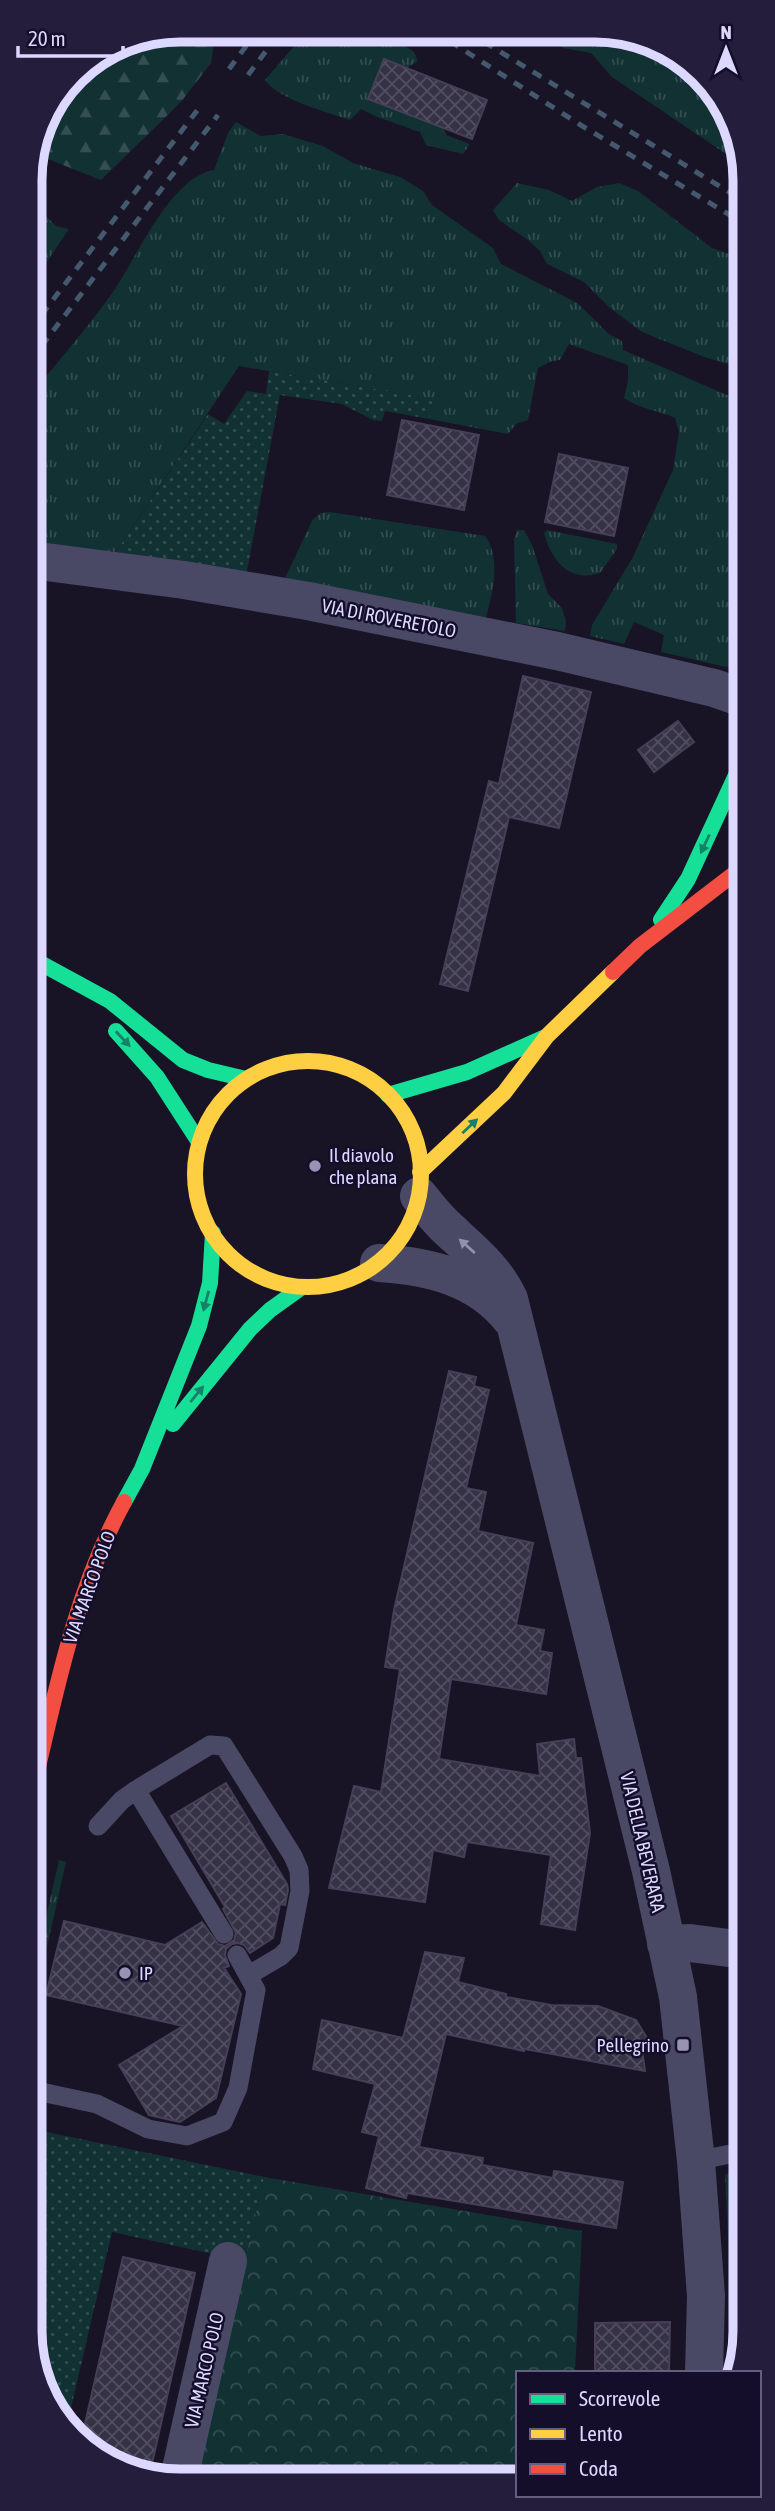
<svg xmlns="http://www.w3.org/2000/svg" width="775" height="2511" font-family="'Asap Condensed',sans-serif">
<defs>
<pattern id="grass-tufts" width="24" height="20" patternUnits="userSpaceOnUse" patternTransform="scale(1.75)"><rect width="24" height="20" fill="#123133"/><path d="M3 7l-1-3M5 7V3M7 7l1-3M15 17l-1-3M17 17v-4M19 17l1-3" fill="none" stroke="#344e52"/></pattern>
<pattern id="forest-firs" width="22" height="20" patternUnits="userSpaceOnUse" patternTransform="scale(1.75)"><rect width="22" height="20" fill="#123133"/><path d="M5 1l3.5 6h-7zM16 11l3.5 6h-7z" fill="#344e52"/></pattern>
<pattern id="park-crowns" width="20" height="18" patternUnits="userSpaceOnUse" patternTransform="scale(1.75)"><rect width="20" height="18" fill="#123133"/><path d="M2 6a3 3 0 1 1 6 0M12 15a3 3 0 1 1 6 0" fill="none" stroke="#344e52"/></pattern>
<pattern id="garden-dots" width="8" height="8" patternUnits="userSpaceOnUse" patternTransform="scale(1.75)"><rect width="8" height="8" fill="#123133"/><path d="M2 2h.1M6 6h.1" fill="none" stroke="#344e52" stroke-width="1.8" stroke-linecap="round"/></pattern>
<pattern id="building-cross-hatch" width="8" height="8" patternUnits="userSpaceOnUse" patternTransform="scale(1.75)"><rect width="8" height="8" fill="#363246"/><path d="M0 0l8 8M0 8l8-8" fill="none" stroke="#534f62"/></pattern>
</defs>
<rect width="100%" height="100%" fill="#181425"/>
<path fill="url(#grass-tufts)" d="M307 31H355L386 43 396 40 414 52 418 61 407 68 384 59 369 99 425 121H440L446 135 470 144 463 154 426 145 420 132 377 117 361 109 350 120C327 112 279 100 265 80Z
M537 32 625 33 701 74 742 151V162L726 154 612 77 591 53 563 48Z
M236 122 261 136 283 134 323 146 353 163 400 177 423 191 432 205 493 248 501 264 577 303 609 334 622 341 623 350 743 402V664L726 667 661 652 664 635 634 622 624 644 590 636 592 625 633 557 673 470 679 432 675 418C658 410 639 409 624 398L628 381V365L569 344 560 360 552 361 538 368 528 420 516 424 508 434 429 419 432 399 239 366 116 552 30 547V403L32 394C59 360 88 327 113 292 136 259 171 176 214 170L228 133Z
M517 183 549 190 572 201 597 187 619 183 638 191 712 248 743 259V368L707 358 642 332 610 308 584 282 547 264 540 251 528 240 499 220 493 210Z
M30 200 56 226 69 229 30 287Z
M330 512 485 536C502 559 492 595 485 621L292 583 285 578 313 519 321 513Z
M517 530H524L532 545 548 594 562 608 566 621 565 631 516 623 514 539Z
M547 530 617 544V549L600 573C569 583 551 560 544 533Z
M59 1860 66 1862 32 2014V1979Z"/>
<path fill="url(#forest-firs)" d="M180 30H216L211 63 181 102 101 180 35 154 45 114 74 74 123 41Z"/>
<path fill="url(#park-crowns)" d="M264 2177 582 2231 575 2373H518V2478H193Z"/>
<path fill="url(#garden-dots)" d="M269 371 433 399 429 419 385 411 382 421 373 420 342 404 280 395 246 576 116 552 208 414 224 424 247 391 266 394Z
M32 2129 264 2177 245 2261 112 2232 67 2425 33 2360Z
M745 2171V2340L736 2361 734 2362 725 2174Z"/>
<path fill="url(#building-cross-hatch)" stroke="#453f58" stroke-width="2" d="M384 59 487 100 472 139 368 99Z
M402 420 479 435 464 510 387 495Z
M559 454 628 468 614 536 545 522Z
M523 676 591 692 559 828 509 817 468 991 440 984 489 781 499 784Z
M678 721 694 742 654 772 638 750Z
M449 1371 476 1377 474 1386 489 1390 466 1488 486 1492 478 1531 533 1543 516 1625 544 1630 540 1651 552 1653 546 1694 451 1679 439 1759 540 1776 537 1744 574 1739 576 1758H581L590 1833 575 1930 541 1924 551 1855 467 1842 464 1857 433 1850 425 1902 329 1888 354 1786 381 1792 400 1669 385 1667 394 1610Z
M226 1783 287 1884 288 1890 285 1905 280 1904 273 1938 250 1953 244 1945 238 1943 232 1944 226 1949 225 1955 229 1966 224 1968 241 1994 216 2098 180 2122 149 2115 119 2065 183 2026 46 1995 64 1921 165 1945 202 1922 218 1944 225 1946 234 1940 236 1933 223 1909 225 1907 171 1816Z
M425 1952 464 1958 458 1982 506 1994V1997L551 2005 598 2006 636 2020 650 2043H641L645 2071 525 2049 524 2051 446 2034 419 2147 483 2158 482 2165 553 2178 554 2171 623 2182 616 2228 407 2193 406 2198 366 2188 379 2136 362 2132 375 2084 313 2069 322 2020 403 2038Z
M123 2257 195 2273 149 2477 81 2441Z
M670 2322 669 2373H595V2323Z"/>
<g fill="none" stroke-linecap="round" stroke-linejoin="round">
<path stroke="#4a4965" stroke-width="19" d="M136 1790 210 1745 224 1746 293 1856 299 1870 300 1891 289 1948 281 1956 249 1975
M98 1826 122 1800 136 1790 224 1934
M32 2090 97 2104 148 2129 187 2136 223 2122 238 2088 256 1990 237 1955
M696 2161 745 2151"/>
<path stroke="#4a4965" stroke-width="38" d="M31 560 184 580 308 601 557 651 714 688 743 698
M419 1196C427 1206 435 1216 444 1225 469 1249 494 1267 509 1299L651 1871 678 1997 696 2161 706 2296 704 2373
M379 1263C428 1266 478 1277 511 1319
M666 1944 690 1943 744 1950
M179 2478 228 2261"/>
<path stroke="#16e098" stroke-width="16" d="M661 920 688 879 743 760
M31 958 110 1001 183 1060 208 1070 246 1079
M116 1031 157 1077 199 1142
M388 1095 467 1072 543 1038
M173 1424 250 1329 270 1310 302 1287
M124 1502 142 1469 199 1326 210 1283 213 1233"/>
<path stroke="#ffcf43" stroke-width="16" d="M195 1174a113 113 0 1 1 226 0a113 113 0 1 1-226 0Z
M420 1172 504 1093 547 1036 613 972"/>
<path stroke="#f24e42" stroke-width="16" d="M613 972 640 946 743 867
M32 1793C55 1695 75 1591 124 1502"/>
<path stroke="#44596e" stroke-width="5" stroke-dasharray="10 9" stroke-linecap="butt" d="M434 31 579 124 743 223
M468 32 742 200
M229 69 258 30
M248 75 282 30
M30 330 199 108
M30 361 218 115"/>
</g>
<defs><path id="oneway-solid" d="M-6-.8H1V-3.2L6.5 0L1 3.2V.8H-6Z" transform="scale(1.75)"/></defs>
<g fill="#158267">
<use href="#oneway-solid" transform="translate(705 844) rotate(115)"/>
<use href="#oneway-solid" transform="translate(123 1039) rotate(47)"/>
<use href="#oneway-solid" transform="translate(470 1126) rotate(-43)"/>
<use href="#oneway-solid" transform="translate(206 1301) rotate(105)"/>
<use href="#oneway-solid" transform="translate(197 1394) rotate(-51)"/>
</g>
<use fill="#9490b2" href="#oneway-solid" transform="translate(467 1246) rotate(-138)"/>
<g fill="#9893b3" stroke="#140e2b" stroke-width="2.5">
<circle cx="315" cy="1166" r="7"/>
<circle cx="125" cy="1973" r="7"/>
<rect x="676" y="2038" width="14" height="14" rx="3.5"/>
</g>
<g text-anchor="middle" stroke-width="5" stroke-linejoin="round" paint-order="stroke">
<g font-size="19" fill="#ddd8ff" stroke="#140e2b">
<text transform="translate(389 618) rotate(11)" y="7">VIA DI ROVERETOLO</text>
<text transform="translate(89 1587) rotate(-70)" y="7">VIA MARCO POLO</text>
<text transform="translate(643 1842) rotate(77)" y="7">VIA DELLA BEVERARA</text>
<text transform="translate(204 2370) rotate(-77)" y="7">VIA MARCO POLO</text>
</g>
<g font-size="19" fill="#ddd8ff" stroke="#140e2b" text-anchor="start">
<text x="329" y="1162">Il diavolo<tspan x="329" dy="22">che plana</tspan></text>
<text x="139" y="1980">IP</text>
<text x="669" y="2052" text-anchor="end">Pellegrino</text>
</g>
</g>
<path d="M0 0H775V2511H0ZM180 42H595A138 138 0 0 1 733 180V2331A138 138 0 0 1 595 2469H180A138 138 0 0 1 42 2331V180A138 138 0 0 1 180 42Z" fill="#241e3c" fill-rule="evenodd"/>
<path fill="none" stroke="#ddd8ff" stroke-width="9" d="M180 42H595A138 138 0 0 1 733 180V2331A138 138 0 0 1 595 2469H180A138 138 0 0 1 42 2331V180A138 138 0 0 1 180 42Z"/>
<rect x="516" y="2371" width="245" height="126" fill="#140e2b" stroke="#645f80" stroke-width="2"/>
<rect x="530" y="2394" width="35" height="10" fill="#16e098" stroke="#645f80" stroke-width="2"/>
<text x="579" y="2406" font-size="21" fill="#ddd8ff">Scorrevole</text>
<rect x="530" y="2429" width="35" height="10" fill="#ffcf43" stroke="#645f80" stroke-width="2"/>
<text x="579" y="2441" font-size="21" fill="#ddd8ff">Lento</text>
<rect x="530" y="2464" width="35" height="10" fill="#f24e42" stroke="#645f80" stroke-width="2"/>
<text x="579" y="2476" font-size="21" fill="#ddd8ff">Coda</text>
<g transform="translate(726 49)" stroke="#140e2b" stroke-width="5" paint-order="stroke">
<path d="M0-5L12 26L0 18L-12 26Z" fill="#ddd8ff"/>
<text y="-10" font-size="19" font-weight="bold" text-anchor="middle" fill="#ddd8ff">N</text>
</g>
<path d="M18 46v10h105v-10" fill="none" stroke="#ddd8ff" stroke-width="3.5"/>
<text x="28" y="46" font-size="21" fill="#ddd8ff" stroke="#140e2b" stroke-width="5" paint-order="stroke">20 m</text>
</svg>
